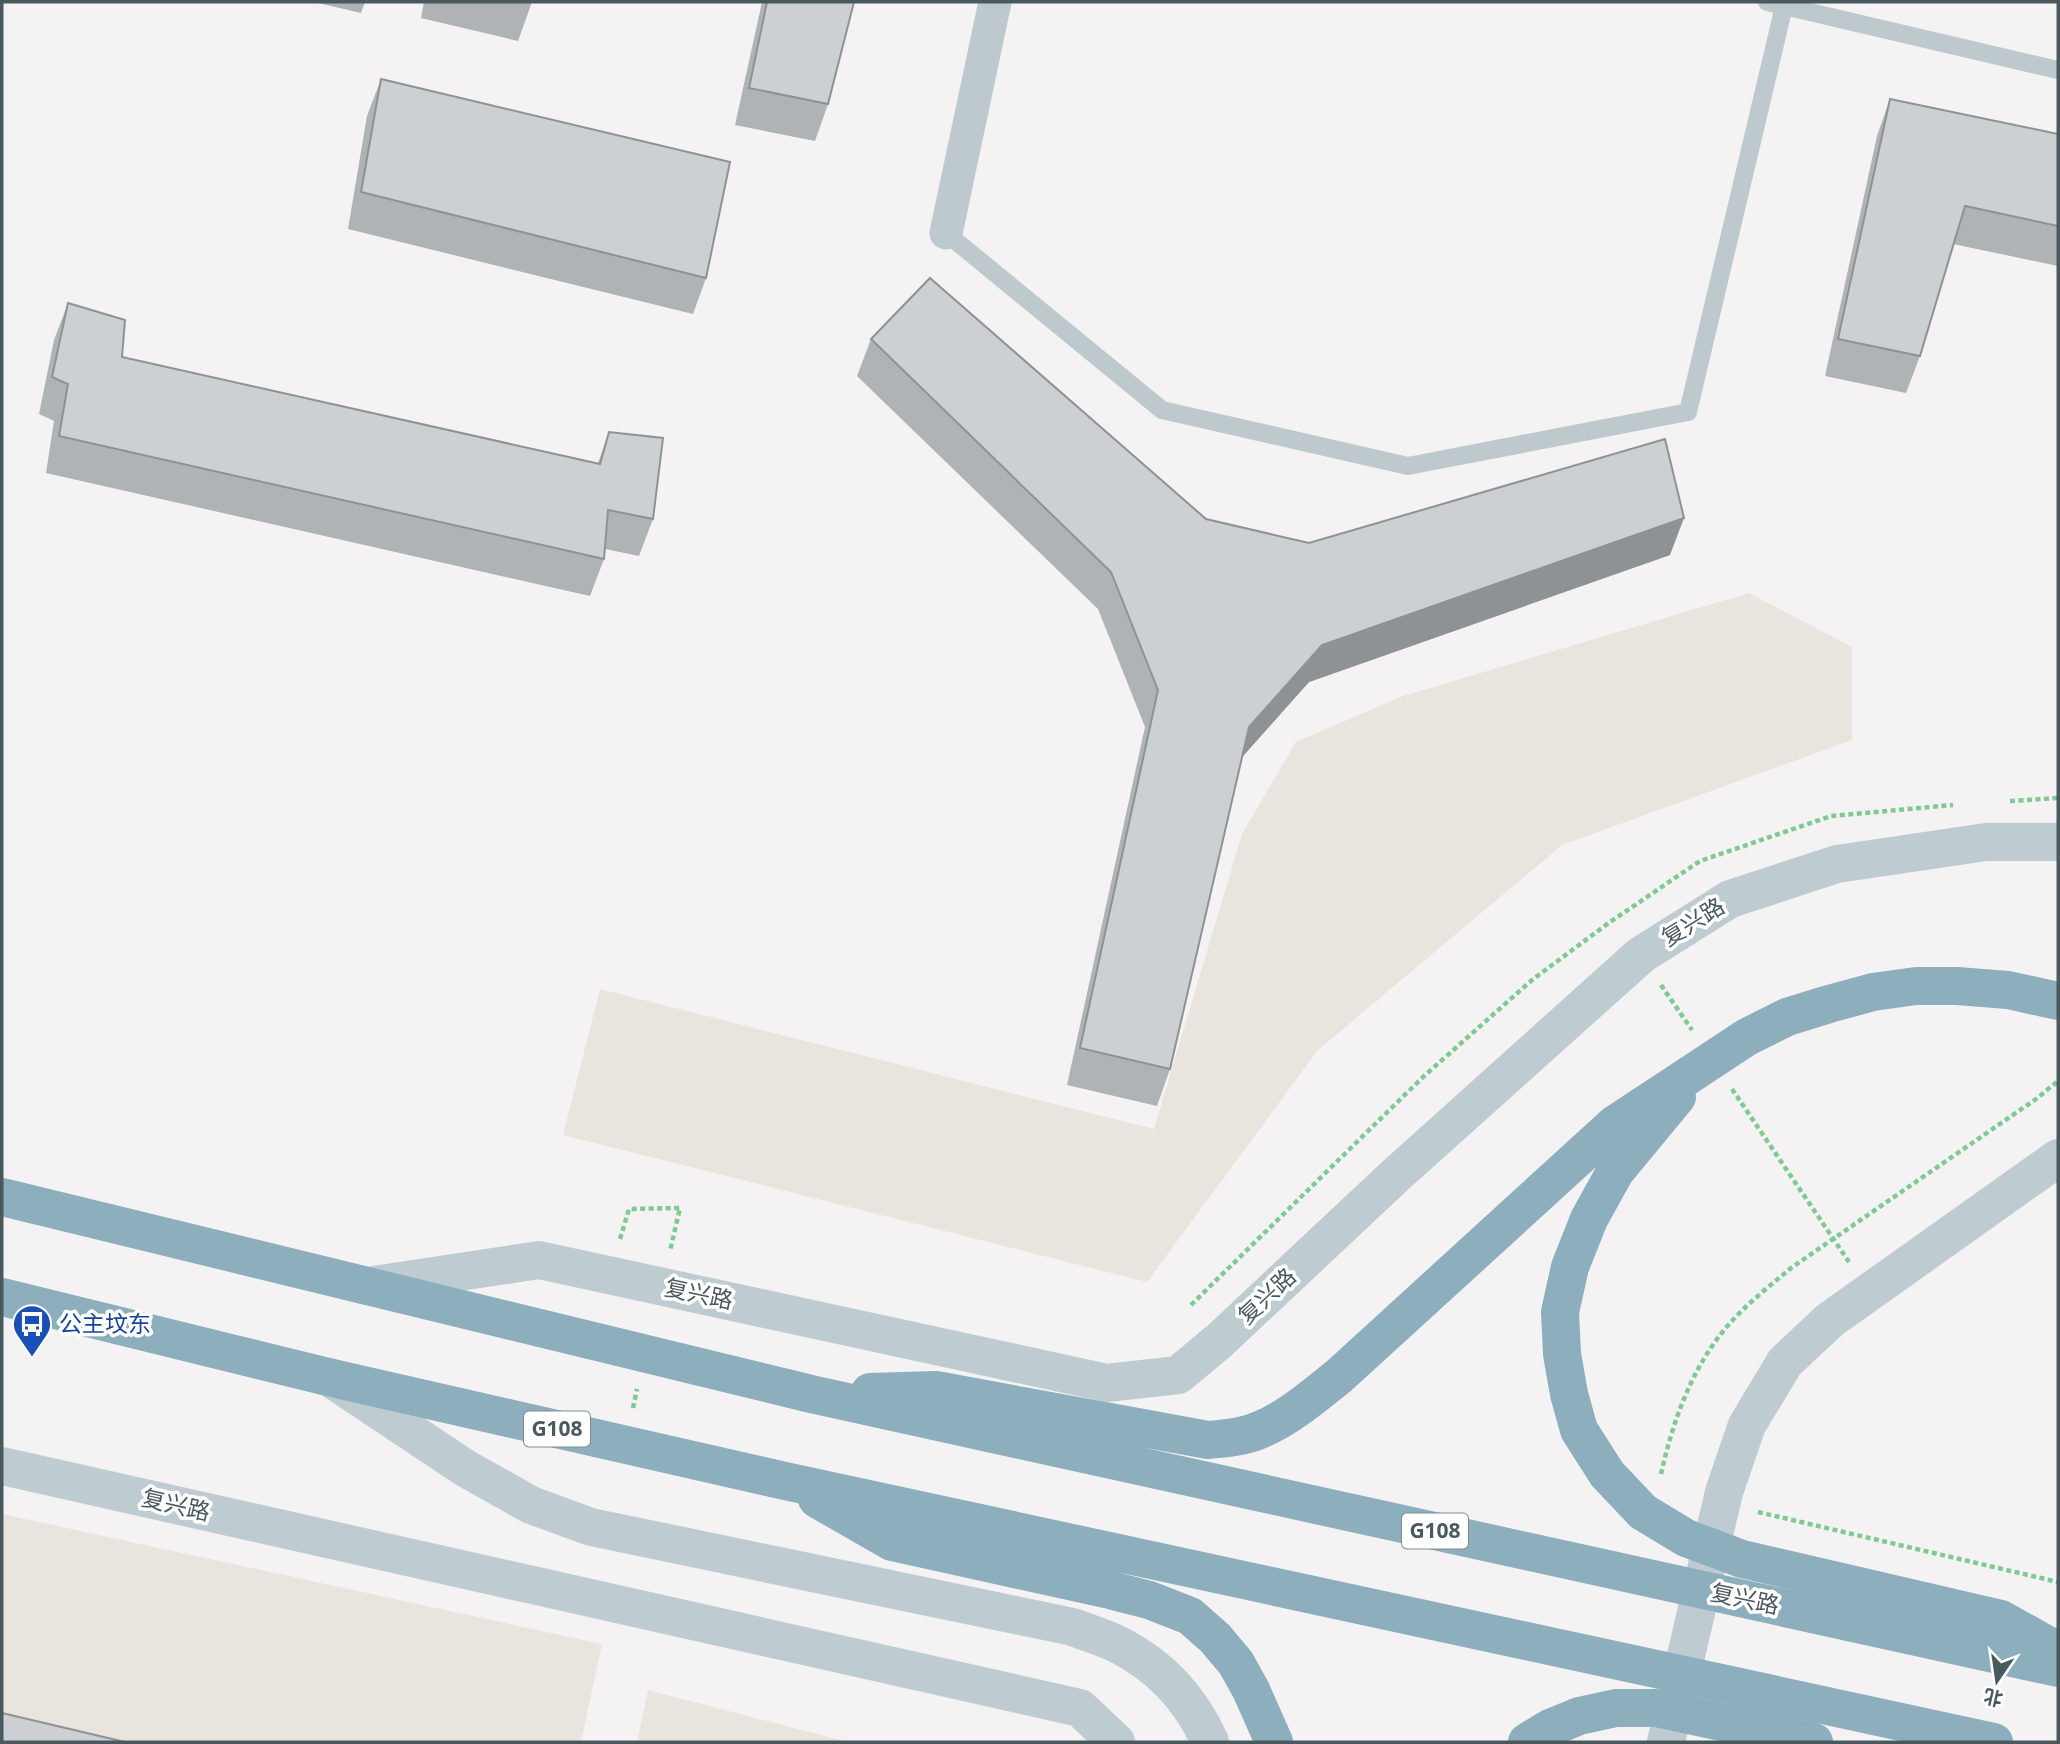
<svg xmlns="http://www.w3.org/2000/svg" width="2060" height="1744" font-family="'Open Sans','Noto Sans SC',sans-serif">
<rect width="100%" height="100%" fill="#f4f2f2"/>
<path fill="#eae4df" d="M1749 593 1852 647V740L1562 845 1318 1050 1147 1282 563 1135 600 989 1154 1129 1242 834 1296 742 1403 696Z
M2 1514 602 1644 581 1742H2Z
M648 1690 848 1742H637Z"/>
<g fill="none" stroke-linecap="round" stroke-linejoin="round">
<path stroke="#7dca93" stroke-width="4.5" stroke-dasharray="5 3.5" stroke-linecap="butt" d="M2010 801 2058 798
M1661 985 1692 1030
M1732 1089 1849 1262
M620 1239 629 1209 680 1208 670 1251
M1191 1305 1423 1077 1532 980 1610 922 1700 861 1831 816 1953 805
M633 1408 637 1389
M1661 1474C1673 1420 1693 1364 1731 1322 1749 1302 1771 1285 1791 1268L2036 1099 2058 1081
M1758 1512 2058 1582"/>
<path stroke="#bec9cd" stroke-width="18" d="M1767 2 2058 70
M946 233 1162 410 1408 466 1688 412 1785 2"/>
<path stroke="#bec9cd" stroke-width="33" d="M946 233 995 2"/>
<path stroke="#beccd2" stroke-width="38" d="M367 1286 539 1260 1107 1383 1178 1375 1219 1341 1397 1174 1641 955 1730 899 1837 864 1986 842H2058
M330 1378 465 1468 531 1505 591 1527 1073 1627C1088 1633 1105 1638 1119 1645 1162 1667 1191 1699 1210 1742
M2 1466 1080 1708 1116 1742
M1666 1742 1724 1492 1747 1425 1785 1362 1830 1320 2058 1158"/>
<path stroke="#8caebd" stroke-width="38" d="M1677 1097 1615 1172 1589 1219 1570 1267 1560 1312 1562 1354 1569 1394 1579 1430 1607 1474 1643 1512 1686 1538 1742 1559 2001 1619 2058 1651
M2 1197 811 1394 2058 1668
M2 1297 328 1377 785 1481 1994 1742
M870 1392 936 1390 1208 1440C1227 1438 1245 1437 1262 1429 1290 1417 1315 1395 1339 1376L1615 1124 1747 1037 1787 1017 1829 1004 1873 992 1916 986H1957L2008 990 2058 1001
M817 1499 892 1542 1110 1590 1149 1600 1190 1616 1215 1638 1236 1663 1251 1690 1274 1742
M1527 1742 1550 1728 1579 1716 1616 1708H1656L1814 1742"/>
</g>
<path fill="#afb3b5" d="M314 2H365L361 13Z
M424 2H532L518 41 421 18Z
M762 2H854L828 104 815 141 735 125Z
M381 79 706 278 693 314 348 229 367 116Z
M1890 99 2058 134V266L1953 244 1920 356 1906 393 1825 376 1877 136Z
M68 303 122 357 598 463 609 432 653 519 639 556 605 549 604 559 590 596 46 473 54 421 39 414 54 340Z
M871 339 1206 519 1309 543 1670 555 1309 682 1242 757 1170 1069 1157 1106 1067 1085 1145 727 1098 609 857 376Z"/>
<path fill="#8f9294" d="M1684 518 1670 555 1309 682 1236 764 1249 727 1322 645Z"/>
<path fill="#ccd0d3" stroke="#8f9294" stroke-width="2" d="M767 2H854L828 104 749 88Z
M381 79 730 162 706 278 361 192Z
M1890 99 2058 134V226L1965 206 1920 356 1838 339Z
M930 278 1206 519 1309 543 1665 439 1684 518 1322 645 1249 727 1170 1069 1080 1048 1158 690 1111 572 871 339Z
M68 303 125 320 122 357 600 464 609 432 663 438 653 519 608 510 604 559 59 436 68 384 52 377Z
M2 1713 125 1742H2Z"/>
<defs>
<g id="bus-pin" transform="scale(2.0125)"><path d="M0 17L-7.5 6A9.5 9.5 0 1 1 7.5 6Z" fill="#1a4fb4" stroke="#fff"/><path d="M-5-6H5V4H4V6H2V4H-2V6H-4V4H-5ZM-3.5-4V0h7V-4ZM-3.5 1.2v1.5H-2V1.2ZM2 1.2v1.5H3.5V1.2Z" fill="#fff"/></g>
</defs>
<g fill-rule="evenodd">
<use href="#bus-pin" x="32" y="1324"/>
</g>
<g text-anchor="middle" stroke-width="7" stroke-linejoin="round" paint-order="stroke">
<g fill="#fff" stroke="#808b8e" stroke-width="2">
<rect x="524" y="1411.5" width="66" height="35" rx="5"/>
<rect x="1402" y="1513.5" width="66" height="35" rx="5"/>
</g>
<g font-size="21" font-weight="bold" fill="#4a595e">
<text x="557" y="1436">G108</text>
<text x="1435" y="1538">G108</text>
</g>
<g font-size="23" fill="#4a595e" stroke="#fff">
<text transform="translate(1693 922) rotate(-32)" y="8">复兴路</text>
<text transform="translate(699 1294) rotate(12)" y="8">复兴路</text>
<text transform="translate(1267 1296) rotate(-43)" y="8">复兴路</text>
<text transform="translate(176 1505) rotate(13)" y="8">复兴路</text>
<text transform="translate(1745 1599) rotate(12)" y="8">复兴路</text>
</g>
<g font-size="23" fill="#164399" stroke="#fff" text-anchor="start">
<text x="59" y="1332">公主坟东</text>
</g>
</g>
<rect width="2060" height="1744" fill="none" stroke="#4a595e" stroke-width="7"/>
<g transform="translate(1997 1681) rotate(193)" stroke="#ffffff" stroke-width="5" paint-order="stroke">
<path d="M0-5L12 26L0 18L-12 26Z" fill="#4a595e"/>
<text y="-10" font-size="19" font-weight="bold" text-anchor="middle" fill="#4a595e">北</text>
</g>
</svg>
